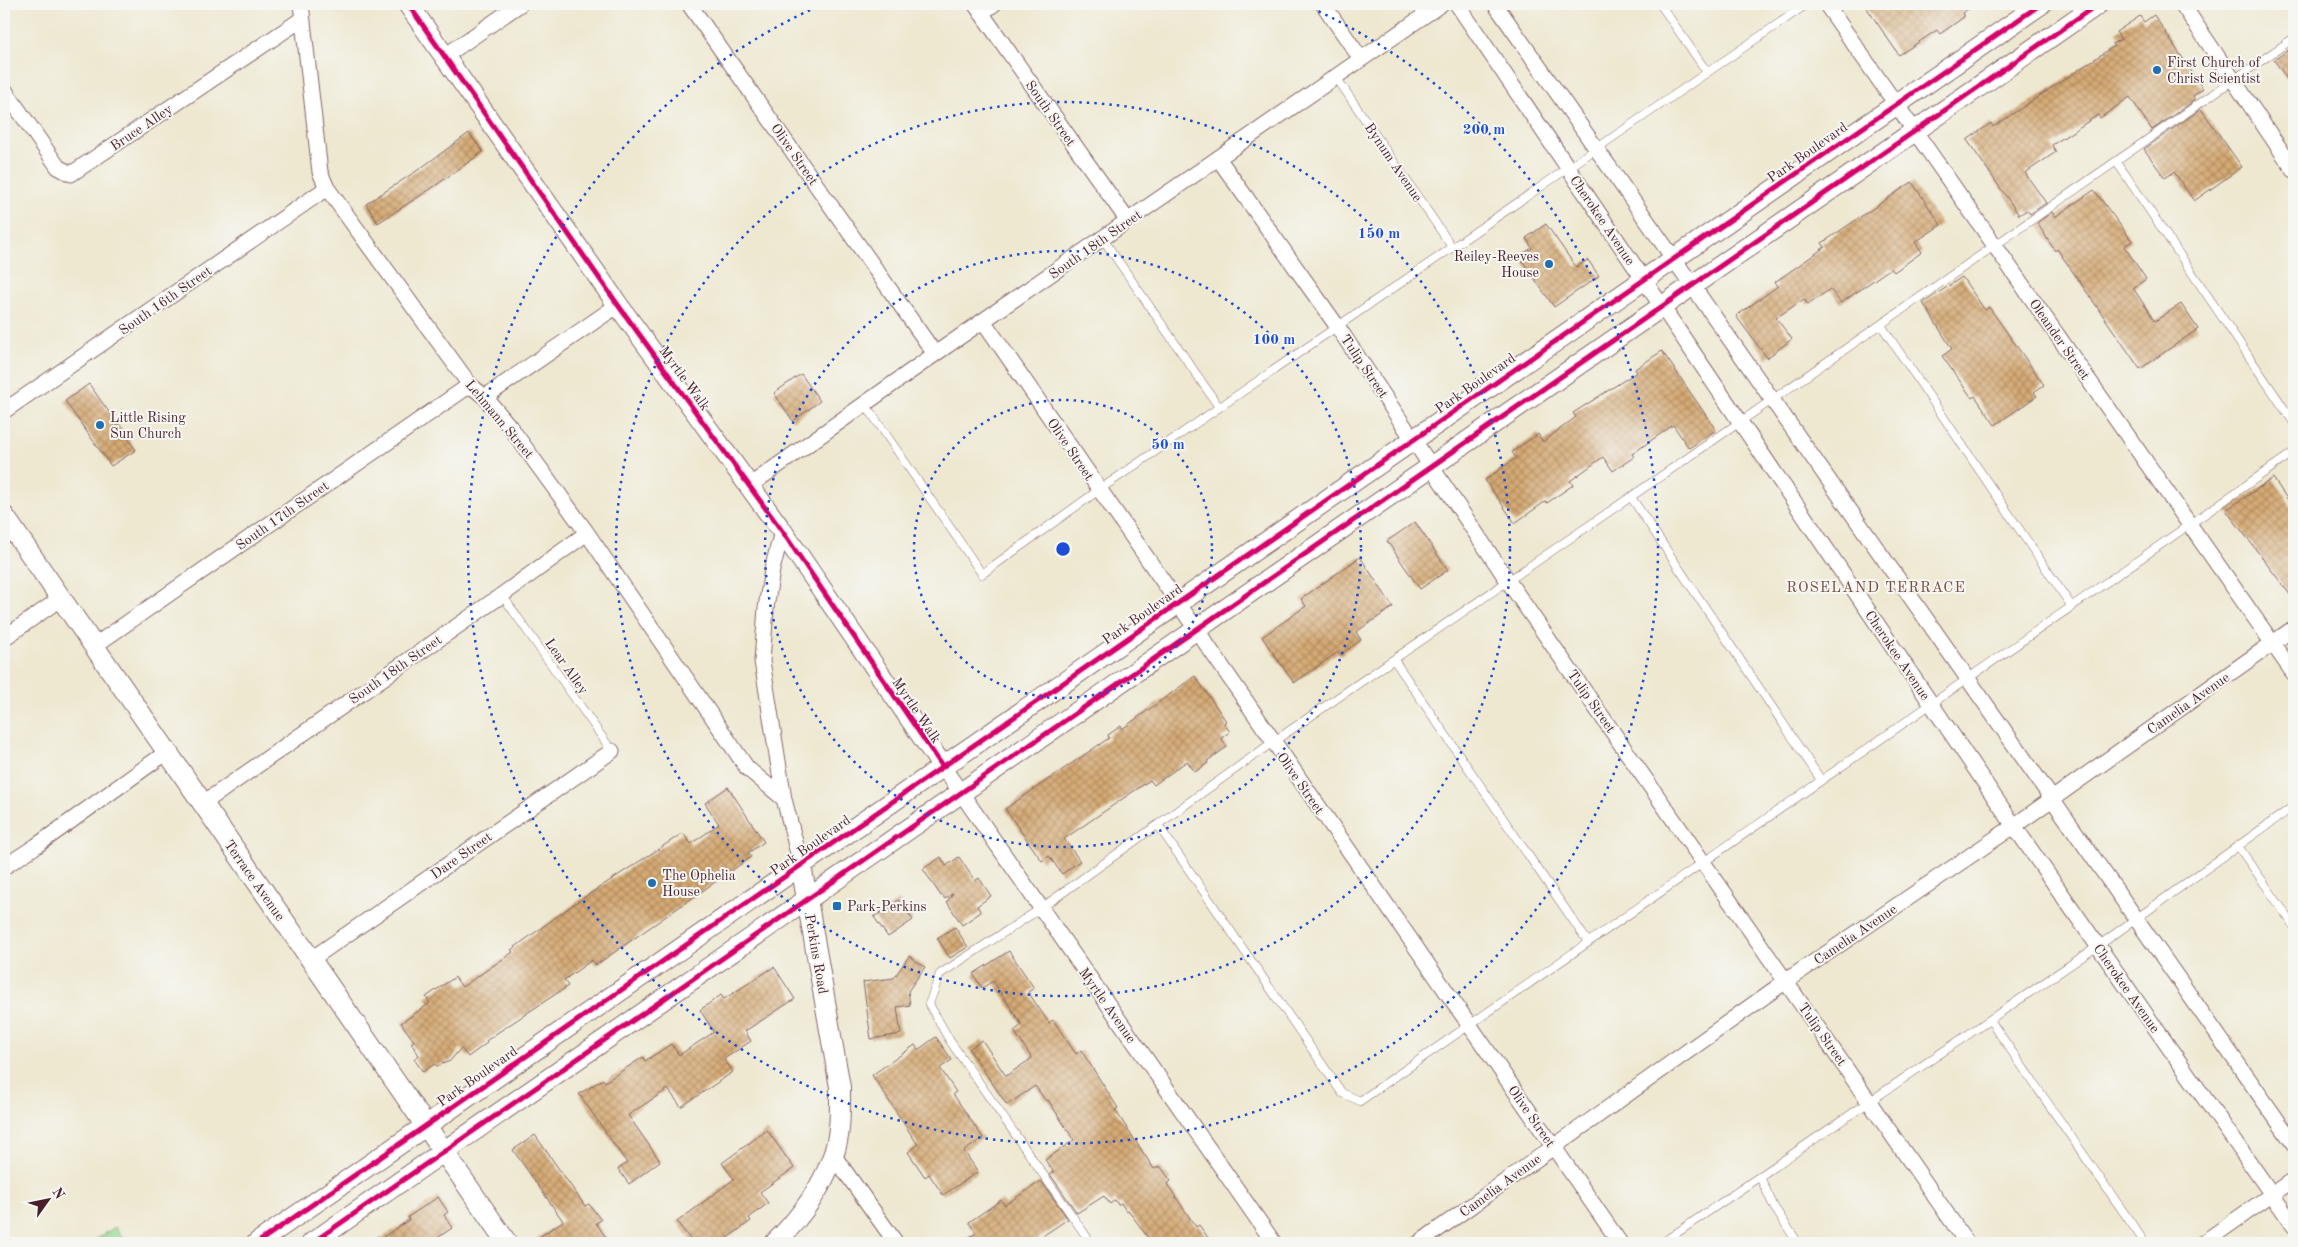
<svg xmlns="http://www.w3.org/2000/svg" width="2298" height="1247" font-family="'Old Standard TT',serif">
<defs>
<pattern id="park-tufts" width="24" height="20" patternUnits="userSpaceOnUse" patternTransform="scale(1.25)"><rect width="24" height="20" fill="#96dd96"/><path d="M3 7l-1-3M5 7V3M7 7l1-3M15 17l-1-3M17 17v-4M19 17l1-3" fill="none" stroke="#83bd81"/></pattern>
<pattern id="building-cross-hatch" width="8" height="8" patternUnits="userSpaceOnUse" patternTransform="scale(1.25)"><rect width="8" height="8" fill="#d5aa75"/><path d="M0 0l8 8M0 8l8-8" fill="none" stroke="#af8a60"/></pattern>
</defs>
<rect width="100%" height="100%" fill="#f6f6f2"/>
<filter id="ink" filterUnits="userSpaceOnUse"><feTurbulence type="fractalNoise" baseFrequency=".02" numOctaves="2"/><feDisplacementMap in="SourceGraphic" scale="10" xChannelSelector="R" yChannelSelector="G"/><feConvolveMatrix kernelMatrix="1 2 1 2 8 2 1 2 1" color-interpolation-filters="sRGB"/></filter>
<filter id="wash" filterUnits="userSpaceOnUse"><feTurbulence type="fractalNoise" baseFrequency=".0096" numOctaves="4" result="noise"/><feDisplacementMap in="SourceGraphic" scale="20" xChannelSelector="R" yChannelSelector="G"/><feGaussianBlur stdDeviation="1.12" result="paint"/><feColorMatrix in="noise" values="0 0 0 0 0 0 0 0 0 0 0 0 0 0 0 0 0 1.4 0 .05"/><feComposite in="paint" operator="in"/></filter>
<g filter="url(#wash)">
<rect width="100%" height="100%" fill="#eee8d0"/>
<path fill="url(#park-tufts)" stroke="#707e60" d="M115 1227 126 1243H91Z"/>
<g id="blocks">
<path fill="url(#building-cross-hatch)" d="M1864 4H1976L1962 13 1964 17 1940 34 1937 30 1899 55Z
M2154 15 2203 89 2193 96 2195 100 2152 130 2130 97 2100 118 2098 115 2052 145 2056 152 2025 173 2046 203 2030 214 2027 210 2019 215 1967 140 1991 123 1993 127 2114 46 2112 44 2121 39 2116 32 2140 16 2144 22Z
M2294 46V89L2274 60Z
M2201 109 2242 167 2194 201 2174 172 2165 178 2144 149Z
M469 133 483 152 435 186 378 223 366 204 421 168Z
M1912 182 1941 225 1915 242 1922 252 1894 272 1891 268 1841 303 1830 289 1808 305 1804 299 1776 318 1792 339 1767 358 1736 316 1778 286 1775 282 1825 247 1822 243Z
M2094 190 2132 241 2124 246 2146 279 2133 288 2155 321 2181 304 2198 329 2140 369 2057 249 2055 251 2037 223 2052 212 2055 217Z
M1546 224 1576 267 1588 260 1599 276 1554 307 1519 256 1532 248 1526 238Z
M1962 277 1985 310 1989 307 2044 385 2034 392 2037 396 1995 425 1975 396 1972 398 1942 356 1952 349 1923 303Z
M1662 351 1716 430 1689 448 1673 425 1632 454 1634 457 1613 471 1603 457 1570 481 1573 485 1547 503 1546 501 1515 523 1485 480 1516 458 1512 452 1538 434 1543 442 1576 417 1573 413 1637 372 1635 369Z
M801 374 820 401 793 421 774 393Z
M89 384 136 450 111 466 65 401Z
M2273 478 2294 509V600L2226 510Z
M1415 522 1448 570 1420 589 1387 541Z
M1360 557 1393 607 1356 632 1361 640 1340 655 1338 652 1294 683 1262 637 1306 606 1301 599Z
M1195 676 1226 721 1224 723 1230 732 1221 738 1227 747 1207 761 1208 763 1195 772 1187 761 1154 785 1150 780 1064 839 1080 861 1062 874 1049 856 1042 861 1005 809 1109 738 1108 735 1121 726 1122 729Z
M728 787 764 842 748 853 751 857 596 965 592 960 564 980 568 986 497 1033 486 1041 487 1043 468 1057 461 1048 450 1061 437 1066 434 1064 423 1072 414 1059 419 1055 411 1043 414 1041 401 1023 430 1003 426 997 455 977 462 987 513 952 511 950 574 904 683 833 691 844 719 824 705 803Z
M941 857 946 866 959 857 975 881 979 878 991 896 977 906 981 912 962 925 947 902 953 893 945 899 942 895 941 896 923 869Z
M899 900 913 920 888 937 874 917Z
M955 927 968 947 950 958 937 938Z
M1009 951 1034 988 1028 992 1049 1023 1053 1020 1076 1054 1081 1050 1118 1108 1115 1110 1154 1169 1160 1166 1171 1181 1167 1184 1196 1227 1199 1225 1212 1243H1152L1128 1210 1126 1211 1121 1203 1118 1205 1115 1200 1110 1204 1104 1196 1077 1213 1050 1174 1054 1172 1045 1160 1074 1140 1048 1100 1046 1101 1035 1086 1007 1105 969 1049 982 1040 1006 1076 1032 1058 1014 1031 1022 1025 993 981 982 988 973 974Z
M909 956 925 967 908 991 910 1005 897 1007 901 1034 871 1039 863 982 894 978Z
M774 967 795 999 745 1031 751 1041 724 1059 733 1072 681 1107 668 1089 628 1115 660 1161 629 1184 618 1169 627 1163 579 1094 603 1079 605 1082 643 1057 645 1061 671 1044 679 1055 714 1032 700 1010 721 995 724 999Z
M936 1037 952 1060 940 1068 956 1092 953 1094 983 1138 964 1151 978 1172 943 1195 929 1174 925 1177 908 1152 918 1145 872 1075 915 1045 918 1050Z
M767 1130 794 1168 760 1192 768 1203 749 1218 751 1221 720 1243H693L677 1222 734 1179 722 1163Z
M535 1135 585 1206 589 1204 601 1220 596 1223 610 1243H530L563 1221 513 1150Z
M1041 1181 1068 1219 1032 1243H960L976 1233 969 1222 1001 1200 1005 1205Z
M438 1197 448 1212 444 1215 452 1228 430 1243H374L409 1220 408 1217Z"/>
</g>
</g>
<g filter="url(#ink)">
<use href="#blocks" fill-opacity="0" stroke="#836565" stroke-width="1"/>
<g fill="none" stroke-linecap="round" stroke-linejoin="round">
<g stroke="#836565" stroke-width="9">
<path id="service" d="M1660 4 1707 72
M1336 77 1452 247
M2116 161 2294 423
M1103 239 1219 407
M1881 325 2072 607
M865 404 982 574 1099 490 1807 4
M1631 497 1821 780
M502 595 612 751
M1394 660 1588 942
M1158 825 1342 1093 1360 1101C1671 884 1984 670 2294 452
M2238 846 2294 926
M1990 1020 2145 1243
M1760 1177 1774 1207 1798 1243
M1091 1243 950 1041 929 1004 940 974 1040 909 1273 742 1740 422 2294 38
M1662 1243 2098 946 2294 806"/>
</g>
<g stroke="#836565" stroke-width="17">
<path id="minor" d="M301 4 320 172 327 188 470 385 485 397 510 427 587 533 747 768 784 799
M689 4 935 354
M975 4 1128 221
M1323 4 1361 59
M1457 4 2014 826 2294 1226
M1495 4 2294 1144
M1826 4 2294 674
M2182 4 2294 170
M981 13 994 4
M445 56 520 4
M4 89 58 167 71 174 302 19
M1218 158 1337 326 1508 581 1967 1243
M984 322 1620 1243
M485 397 618 305
M4 411 327 188
M749 486 935 354 1441 4
M782 531 772 570 766 608 762 661 784 799 801 865
M4 638 60 599
M94 646 470 385
M943 767 1274 1243
M202 804 502 595 587 533
M4 867 36 846 167 752
M310 960 612 751
M834 1156 896 1243
M1419 1243 1786 981 2014 826 2294 628
M2203 1243 2294 1179"/>
</g>
<g stroke="#836565" stroke-width="22">
<path id="tertiary" d="M408 4 618 305 782 531 943 767
M4 516 507 1243
M257 1243 2041 4
M312 1243 2098 4
M775 1243C799 1219 822 1188 833 1156 841 1135 840 1109 840 1087L801 865"/>
</g>
<use href="#service" stroke="#fff" stroke-width="8"/>
<use href="#minor" stroke="#fff" stroke-width="15"/>
<use href="#tertiary" stroke="#fff" stroke-width="20"/>
<g stroke="#f6f6f2" stroke-width="8">
<path id="cycleway" d="M408 4 618 305 782 531 943 767
M257 1243 2041 4
M312 1243 2098 4"/>
</g>
<use href="#cycleway" stroke="#d6006c" stroke-width="5"/>
</g>
</g>
<g fill="none" stroke="#1d4ed8" stroke-width="2.5" stroke-dasharray="2.5 5">
<circle cx="1063" cy="549" r="149"/>
<circle cx="1063" cy="549" r="298"/>
<circle cx="1063" cy="549" r="447"/>
<path d="M1305 5A595 595 0 1 1 821 5"/>
</g>
<g fill="#1f6fb2" stroke="#f6f6f2" stroke-width="2">
<circle cx="2157" cy="70" r="5"/>
<circle cx="1549" cy="264" r="5"/>
<circle cx="100" cy="425" r="5"/>
<circle cx="652" cy="883" r="5"/>
<rect x="832" y="901" width="10" height="10" rx="2.5"/>
</g>
<g text-anchor="middle" stroke-width="4" stroke-linejoin="round" paint-order="stroke">
<g font-size="14" fill="#4a1f2b" stroke="#f6f6f2" text-anchor="start">
<text x="2167" y="67">First Church of<tspan x="2167" dy="16">Christ Scientist</tspan></text>
<text x="1539" y="261" text-anchor="end">Reiley-Reeves<tspan x="1539" dy="16">House</tspan></text>
<text x="110" y="422">Little Rising<tspan x="110" dy="16">Sun Church</tspan></text>
<text x="662" y="880">The Ophelia<tspan x="662" dy="16">House</tspan></text>
<text x="847" y="911">Park-Perkins</text>
</g>
<g font-size="14" fill="#4a1f2b" stroke="#f6f6f2">
<text transform="translate(1051 113) rotate(55)" y="5">South Street</text>
<text transform="translate(141 127) rotate(-34)" y="5">Bruce Alley</text>
<text transform="translate(1807 152) rotate(-35)" y="5">Park Boulevard</text>
<text transform="translate(795 154) rotate(55)" y="5">Olive Street</text>
<text transform="translate(1394 162) rotate(56)" y="5">Bynum Avenue</text>
<text transform="translate(1603 220) rotate(56)" y="5">Cherokee Avenue</text>
<text transform="translate(1095 244) rotate(-35)" y="5">South 18th Street</text>
<text transform="translate(165 300) rotate(-35)" y="5">South 16th Street</text>
<text transform="translate(2060 339) rotate(55)" y="5">Oleander Street</text>
<text transform="translate(1365 366) rotate(56)" y="5">Tulip Street</text>
<text transform="translate(685 378) rotate(54)" y="5">Myrtle Walk</text>
<text transform="translate(1475 383) rotate(-35)" y="5">Park Boulevard</text>
<text transform="translate(500 419) rotate(50)" y="5">Lehmann Street</text>
<text transform="translate(1071 449) rotate(56)" y="5">Olive Street</text>
<text transform="translate(282 515) rotate(-35)" y="5">South 17th Street</text>
<text transform="translate(1142 614) rotate(-35)" y="5">Park Boulevard</text>
<text transform="translate(1898 655) rotate(56)" y="5">Cherokee Avenue</text>
<text transform="translate(567 666) rotate(55)" y="5">Lear Alley</text>
<text transform="translate(395 669) rotate(-35)" y="5">South 18th Street</text>
<text transform="translate(1592 701) rotate(55)" y="5">Tulip Street</text>
<text transform="translate(2188 703) rotate(-35)" y="5">Camelia Avenue</text>
<text transform="translate(917 710) rotate(56)" y="5">Myrtle Walk</text>
<text transform="translate(1301 783) rotate(55)" y="5">Olive Street</text>
<text transform="translate(810 845) rotate(-35)" y="5">Park Boulevard</text>
<text transform="translate(461 855) rotate(-35)" y="5">Dare Street</text>
<text transform="translate(255 880) rotate(55)" y="5">Terrace Avenue</text>
<text transform="translate(1855 934) rotate(-34)" y="5">Camelia Avenue</text>
<text transform="translate(817 954) rotate(80)" y="5">Perkins Road</text>
<text transform="translate(2127 988) rotate(55)" y="5">Cherokee Avenue</text>
<text transform="translate(1108 1005) rotate(55)" y="5">Myrtle Avenue</text>
<text transform="translate(1823 1034) rotate(55)" y="5">Tulip Street</text>
<text transform="translate(477 1076) rotate(-35)" y="5">Park Boulevard</text>
<text transform="translate(1532 1116) rotate(55)" y="5">Olive Street</text>
<text transform="translate(1500 1185) rotate(-36)" y="5">Camelia Avenue</text>
</g>
<g font-size="15" letter-spacing="1" fill="#7b5045" stroke="#f6f6f2">
<text x="1876" y="592">ROSELAND TERRACE</text>
</g>
</g>
<circle cx="1063" cy="549" r="8" fill="#1d4ed8" stroke="#f6f6f2" stroke-width="2.5"/>
<g font-size="15" text-anchor="middle" font-weight="bold" fill="#1d4ed8" stroke="#f6f6f2" stroke-width="4" stroke-linejoin="round" paint-order="stroke">
<text x="1484" y="134">200 m</text>
<text x="1379" y="238">150 m</text>
<text x="1274" y="344">100 m</text>
<text x="1168" y="449">50 m</text>
</g>
<rect width="2298" height="1247" fill="none" stroke="#f6f6f2" stroke-width="20"/>
<g transform="translate(48 1200) rotate(57)" stroke="#f6f6f2" stroke-width="4" paint-order="stroke">
<path d="M0-4L9 19L0 12L-9 19Z" fill="#4a1f2b"/>
<text y="-8" font-size="14" font-weight="bold" text-anchor="middle" fill="#4a1f2b">N</text>
</g>
</svg>
